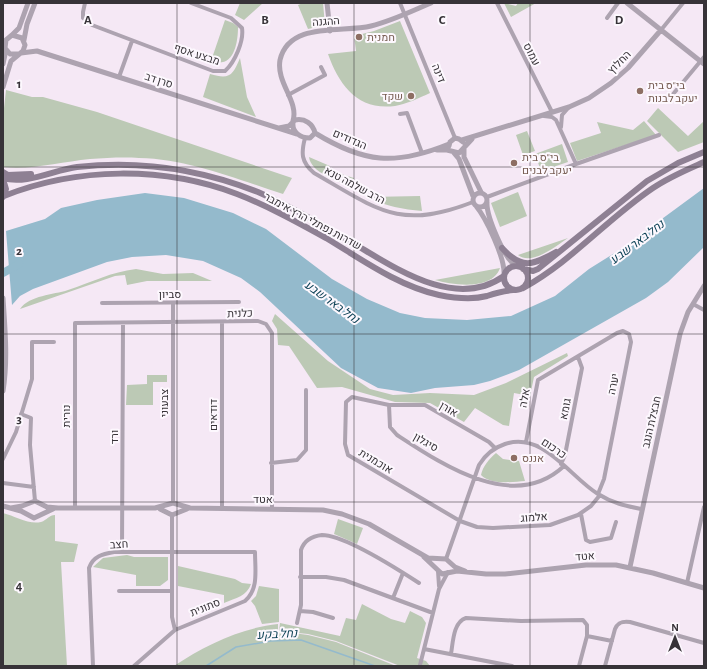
<svg xmlns="http://www.w3.org/2000/svg" width="707" height="669" font-family="'Alegreya Sans',Heebo,sans-serif">
<rect width="100%" height="100%" fill="#f5e8f5"/>
<path fill="#bcc9b5" d="M240 3H263L244 20 235 15Z
M303 3H323L325 25 308 29 298 5Z
M504 3 516 6 518 3H536L511 17Z
M225 20 233 23 238 27C238 45 233 69 211 61Z
M400 21 430 93C419 98 407 104 395 106 358 111 339 85 328 54L356 51 354 36 374 31Z
M240 58 247 97 256 117 203 97 210 74C230 80 233 75 240 58Z
M6 90 32 97H43L97 112 292 178 283 194C236 179 189 159 139 158 123 157 106 158 90 159 61 162 32 170 3 167V117Z
M658 108 688 136 704 121V142L678 152 647 121Z
M644 121 656 135 577 161 570 143 601 133 597 122 633 130Z
M527 131 535 151 523 155 516 135Z
M562 144 568 162 541 171 535 154Z
M309 157 330 166 328 170 354 178 351 187C337 180 311 173 309 157Z
M518 192 527 216 500 227 491 203Z
M420 196 422 211C403 209 386 207 369 197Z
M568 238C556 246 532 266 518 255Z
M500 268C492 291 453 285 435 280Z
M136 269 163 274 193 273 212 281H147L127 285 125 275 115 276 20 309C30 295 53 295 68 290 92 282 111 272 136 269Z
M275 314 328 361 370 389 393 395 430 393 474 395 506 383 567 353 568 356 534 377 530 396 514 393 509 426 503 425 475 408 464 422 430 403 395 402 342 387 317 388 289 346 278 345 277 329 272 321Z
M147 375H167V382H153V405H126L127 385 147 384Z
M496 453 503 459 519 461 525 481C513 482 490 485 481 475 483 466 489 459 496 453Z
M3 513C15 516 29 525 41 522 47 520 49 515 55 515V541L78 544 74 562H61L67 666H3Z
M338 519 363 528 357 544 334 534Z
M127 555 134 557H168V580L160 586H136V575L93 567 103 558Z
M178 566 235 579 242 583 251 584C247 596 236 598 224 603V595L178 586Z
M259 586 279 589V622L262 624 255 606 251 601 256 596Z
M362 604 391 619 405 623 410 611 422 617 426 623 417 658 426 661 430 666H400L336 641 308 634 279 631 280 623 340 636 346 618 356 620Z
M278 624V631L308 635 336 642 396 666H174C205 645 241 628 278 624Z"/>
<path fill="#94bacc" d="M704 188V247L668 282 646 298 519 370 490 381 474 385 435 388 411 393 378 388 341 368 260 292 241 278 203 261 166 255 132 257 107 262 33 289 20 296 12 305 6 231 45 219 61 208 97 200 145 193 184 198 233 213 266 229 332 279 367 299 400 313 425 318 467 320 511 316 555 296 589 269 621 249Z"/>
<g fill="none" stroke-linecap="round" stroke-linejoin="round">
<path stroke="#94bacc" stroke-width="1.5" d="M206 666 236 647 271 641 301 640 375 666"/>
<path stroke="#94bacc" stroke-width="8" d="M3 273 19 264"/>
<path stroke="#ada3b0" stroke-width="4" d="M85 3 83 12V18L92 25 213 71H225C235 62 244 41 242 28L231 18 191 3
M400 3 455 138
M497 3 552 112
M607 18 618 3
M661 30 683 3
M119 77 132 41
M288 95 325 75 321 67
M669 99 704 57
M400 114 407 113 422 153
M561 127 562 115 569 107
M305 138C301 153 301 162 314 173 377 209 399 231 473 202
M576 164 659 135
M487 197 576 164 556 120 552 117 544 116
M102 303 239 302
M693 304 704 310
M389 405 390 427 397 435C443 465 514 513 564 466
M21 414 31 418 30 445 35 501
M526 442 538 380 617 333 623 331 629 334 631 342 604 479 598 494
M495 448 489 442 425 405H389L352 397 346 402 345 444 348 455 460 521 477 527 493 528 550 525 578 515 591 506 600 495
M3 459 16 432 32 379V342H54
M271 463 297 460 306 450V390
M561 464 565 455 582 368 578 357
M3 483 34 487
M173 503V303
M75 508V323L258 321 266 324 272 333V509
M222 508V322
M581 514 586 540 590 542 611 538 616 522
M172 515V617L175 630
M122 552 123 323
M446 559 479 465C485 455 493 448 505 444 543 431 570 477 598 494 612 503 626 506 641 509
M438 571 439 586
M300 577H326L344 580 433 613
M687 583 704 507
M119 591H172
M393 598 403 573
M300 611 313 612 333 618
M297 623 301 605V550C304 541 312 536 322 535 345 535 399 570 419 583
M424 649 512 666
M451 654C453 643 453 622 466 618L521 621 583 620 587 625V636L612 641
M420 665 439 589 448 572
M93 666 89 568C93 556 103 554 114 552H255C255 570 259 589 245 601L175 630 134 666
M579 666 587 636
M605 666 615 629C618 622 623 621 630 622L704 643"/>
<path stroke="#ada3b0" stroke-width="5" d="M327 3 330 31
M627 3 704 64
M12 35 19 28 28 3
M24 40 27 24 35 3
M21 53 37 51 297 134
M3 64 6 50
M3 87 11 61 23 51 25 45 22 38 12 35 6 40 5 48 10 54H19
M293 121C299 101 276 83 280 60 289 21 343 33 371 26 392 21 412 11 431 3
M293 123C292 132 300 138 310 138L315 133
M279 128 289 126 295 120C305 118 313 124 315 133
M315 133C364 163 395 166 449 144
M462 140 569 107 589 98 611 83 628 68 661 30
M449 146 450 142 455 138 459 139 463 142
M464 149V157L481 192
M437 150H447L459 153 472 139
M454 153 459 159 473 196
M473 200a7 7 0 1 1 14 0a7 7 0 1 1-14 0Z
M487 202C486 215 505 262 517 266
M476 206C486 218 505 258 504 274
M3 298C5 329 8 360 3 391
M3 506 21 511 34 518 53 509
M11 508 22 506 35 501 47 507 58 508H155L173 503 190 508 323 510 342 514 369 524 428 558 446 559 455 567 465 571
M160 509 172 515 187 509
M424 557 442 574 457 571 486 574H505L586 565H616L653 573 704 588
M630 567 680 334 688 312 704 286"/>
<path stroke="#8e8093" stroke-width="6" d="M3 172 8 175 31 174
M3 178C26 185 54 170 77 167 139 160 200 169 258 192 290 206 321 224 351 242 394 267 455 311 504 276
M3 179 6 189 3 197
M4 196C77 167 163 166 237 194 268 206 297 222 326 238 361 259 398 286 439 295 454 298 472 300 487 296 496 293 503 291 513 290
M502 248C522 270 533 265 556 252
M504 278a12 12 0 1 1 24 0a12 12 0 1 1-24 0Z
M523 269 533 271 538 269 647 181 678 163 704 152
M523 288C571 262 607 219 653 188 669 177 686 170 704 162"/>
</g>
<path fill="none" stroke="#373338" stroke-width="1" stroke-opacity="0.55" d="M177 3V666M354 3V666M530 3V666M3 167H704M3 334H704M3 502H704"/>
<g fill="#8d6e63" stroke="#fdf8fe" stroke-width="1.5">
<circle cx="359" cy="37" r="4"/>
<circle cx="640" cy="91" r="4"/>
<circle cx="411" cy="96" r="4"/>
<circle cx="514" cy="163" r="4"/>
<circle cx="514" cy="458" r="4"/>
</g>
<g text-anchor="middle" stroke-width="4" stroke-linejoin="round" paint-order="stroke">
<g font-size="11" fill="#373338" stroke="#fdf8fe">
<text transform="translate(326 21) rotate(-4)" y="4">ההגנה</text>
<text transform="translate(197 54) rotate(18)" y="4">מבצע אסף</text>
<text transform="translate(532 54) rotate(63)" y="4">עמוס</text>
<text transform="translate(619 62) rotate(-45)" y="4">החלוץ</text>
<text transform="translate(439 73) rotate(68)" y="4">דינה</text>
<text transform="translate(159 80) rotate(18)" y="4">סרן דב</text>
<text transform="translate(350 139) rotate(23)" y="4">הגדודים</text>
<text transform="translate(355 185) rotate(28)" y="4">הרב שלמה טנא</text>
<text transform="translate(313 221) rotate(28)" y="4">שדרות נפתלי הרץ אימבר</text>
<text x="170" y="298">סביון</text>
<text transform="translate(240 313) rotate(-2)" y="4">כלנית</text>
<text transform="translate(613 384) rotate(-79)" y="4">יערה</text>
<text transform="translate(524 398) rotate(-80)" y="4">אלה</text>
<text transform="translate(164 403) rotate(-90)" y="4">צבעוני</text>
<text transform="translate(449 409) rotate(30)" y="4">אורן</text>
<text transform="translate(565 409) rotate(-79)" y="4">גומא</text>
<text transform="translate(213 415) rotate(-90)" y="4">דודאים</text>
<text transform="translate(66 416) rotate(-90)" y="4">נורית</text>
<text transform="translate(651 422) rotate(-77)" y="4">חבצלת הנגב</text>
<text transform="translate(114 437) rotate(-90)" y="4">ורד</text>
<text transform="translate(426 442) rotate(30)" y="4">סיגלון</text>
<text transform="translate(554 448) rotate(34)" y="4">כרכום</text>
<text transform="translate(376 461) rotate(31)" y="4">אוכמנית</text>
<text x="263" y="503">אטד</text>
<text transform="translate(534 517) rotate(-4)" y="4">אלמוג</text>
<text transform="translate(119 544) rotate(-3)" y="4">חצב</text>
<text transform="translate(585 556) rotate(-5)" y="4">אטד</text>
<text transform="translate(205 607) rotate(-22)" y="4">סתונית</text>
</g>
<g font-size="11" fill="#785e54" stroke="#fdf8fe" text-anchor="start">
<text x="367" y="41">חמנית</text>
<text x="648" y="89">בי"ס בית<tspan x="648" dy="13">יעקב לבנות</tspan></text>
<text x="403" y="100" text-anchor="end">שקד</text>
<text x="522" y="161">בי"ס בית<tspan x="522" dy="13">יעקב לבנים</tspan></text>
<text x="522" y="462">אננס</text>
</g>
<g font-size="12" font-style="italic" fill="#0a3f53" stroke="#fdf8fe">
<text transform="translate(637 242) rotate(-37)" y="4">נחל באר שבע</text>
<text transform="translate(332 302) rotate(36)" y="4">נחל באר שבע</text>
<text transform="translate(277 634) rotate(-3)" y="4">נחל בקע</text>
</g>
</g>
<g font-size="13" text-anchor="middle" font-weight="bold" fill="#373338" stroke="#fdf8fe" stroke-width="4" stroke-linejoin="round" paint-order="stroke">
<text x="88" y="24">A</text>
<text x="265" y="24">B</text>
<text x="442" y="24">C</text>
<text x="619" y="24">D</text>
<text x="19" y="88">1</text>
<text x="19" y="255">2</text>
<text x="19" y="423">3</text>
<text x="19" y="590">4</text>
</g>
<rect width="707" height="669" fill="none" stroke="#373338" stroke-width="8"/>
<g transform="translate(675 637)" stroke="#fdf8fe" stroke-width="3" paint-order="stroke">
<path d="M0-3L7 15L0 10L-7 15Z" fill="#373338"/>
<text y="-6" font-size="11" font-weight="bold" text-anchor="middle" fill="#373338">N</text>
</g>
</svg>
